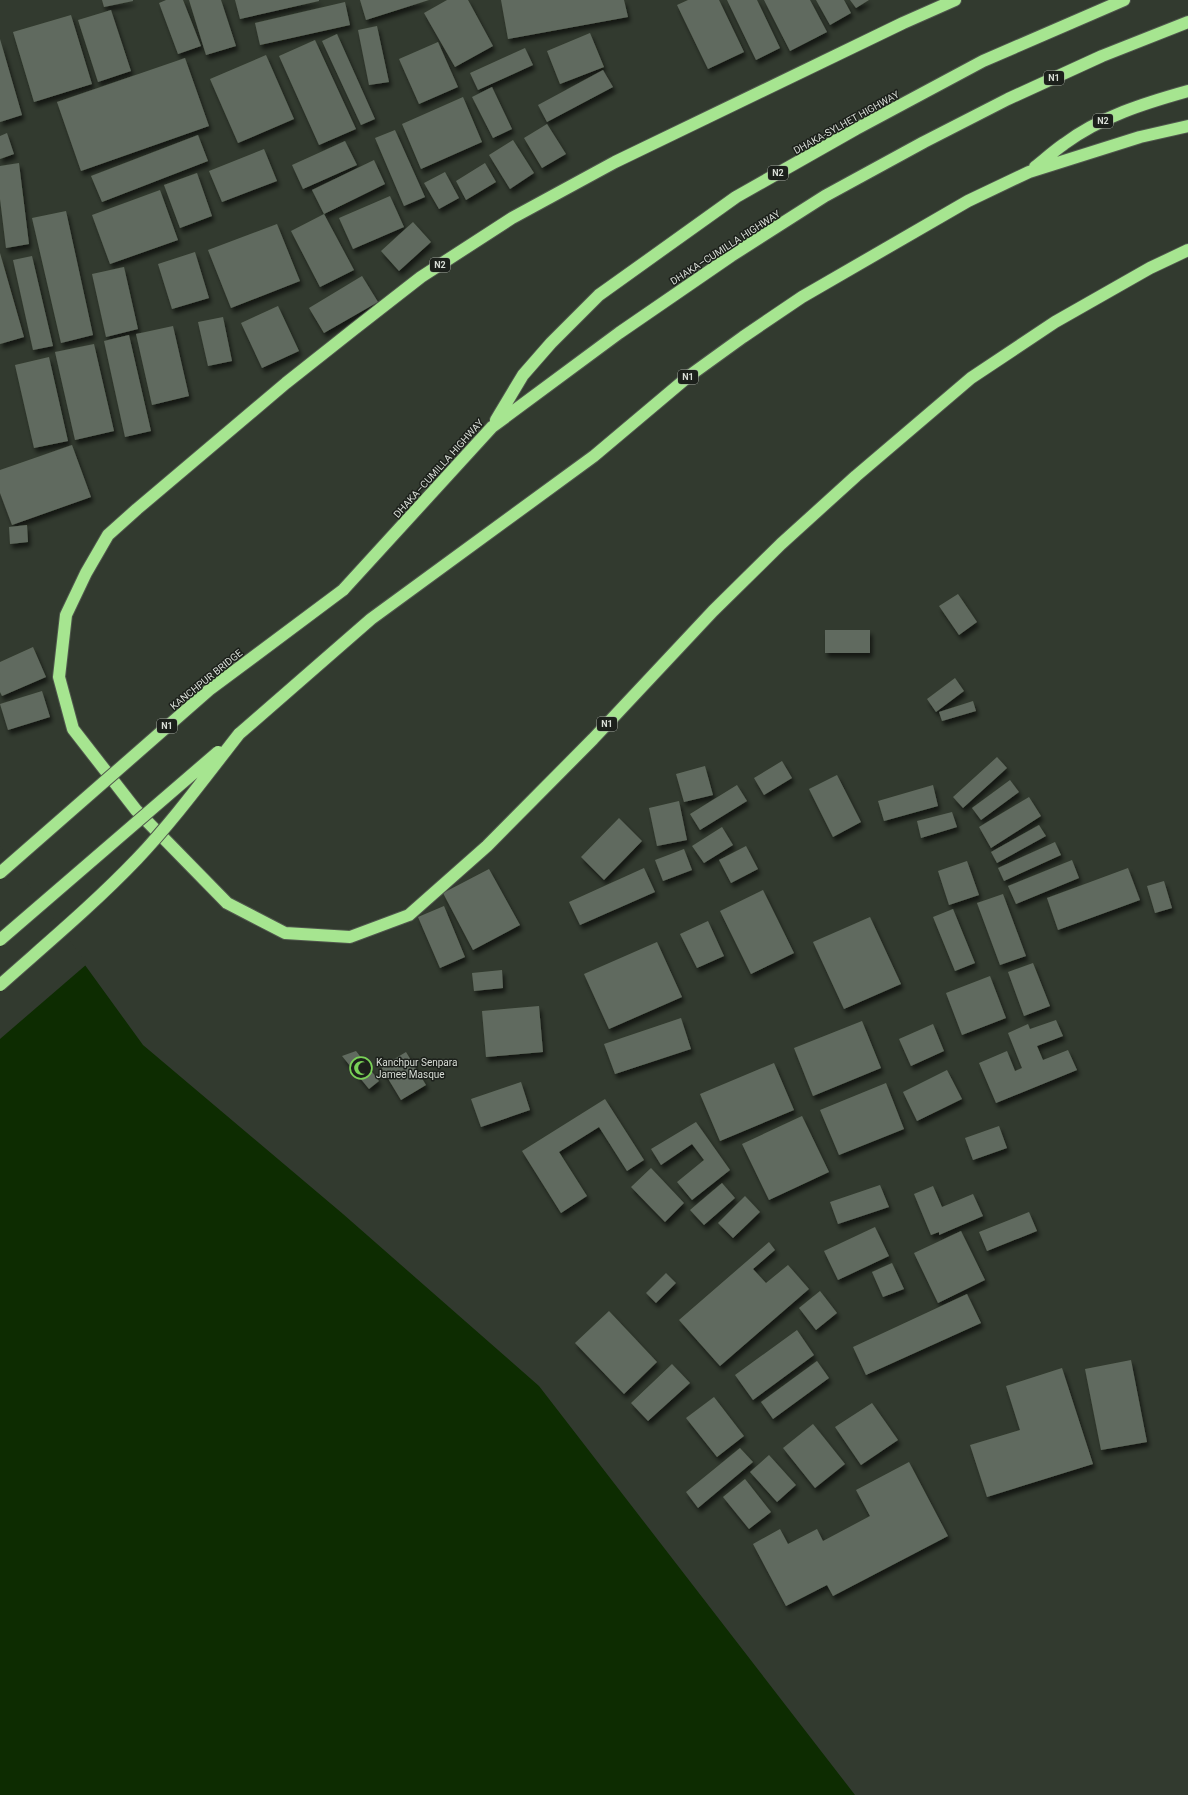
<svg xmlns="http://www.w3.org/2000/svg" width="1188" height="1795" font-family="Roboto,sans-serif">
<defs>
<filter id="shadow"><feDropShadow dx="2.5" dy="4.5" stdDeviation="2" flood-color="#0009"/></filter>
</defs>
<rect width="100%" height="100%" fill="#323a2f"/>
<path fill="#0d2c01" d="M0 848 143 1045 343 1214 539 1386 855 1795H0Z"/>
<path fill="#323a2f" d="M0 846 87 964 0 1039Z"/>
<path fill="#616b5e" filter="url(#shadow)" d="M102 0H133V1L104 7Z
M166 0H183L201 46 178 54 159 3Z
M189 0H221L236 46 206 55Z
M235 0H319V1L240 19Z
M360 0H429L366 20Z
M447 0H468L493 46 455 67 424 13Z
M501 0H624L628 17 508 39Z
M688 0H719L744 52 708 69 677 5Z
M727 0H757L780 48 756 60Z
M764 0H810L827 32 790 51Z
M816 0H844L851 13 830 25Z
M850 0H869L856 8Z
M345 2 350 25 260 45 255 23Z
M111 10 131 71 98 82 78 20Z
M71 15 92 84 34 102 13 32Z
M377 26 389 82 369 85 358 30Z
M590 33 604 67 560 84 547 51Z
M337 34 375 119 361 125 322 41Z
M0 39 22 115 0 122Z
M315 40 356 129 319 145 279 56Z
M438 42 458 87 419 104 399 59Z
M525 48 533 65 478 90 470 73Z
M266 55 294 119 238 143 210 79Z
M185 58 209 126 81 171 57 102Z
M603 70 613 87 547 122 538 105Z
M492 87 512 129 493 138 472 97Z
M463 97 482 142 421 169 402 124Z
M547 124 566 154 542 168 524 138Z
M395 130 425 197 404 206 375 138Z
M7 133 14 154 0 159V136Z
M198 135 208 161 102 202 91 176Z
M513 140 534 173 510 189 489 155Z
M345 141 357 165 303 189 292 165Z
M264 149 277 181 222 202 209 171Z
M374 160 385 184 324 214 312 190Z
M19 163 29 244 6 248 0 199V166Z
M485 163 496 182 466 200 456 181Z
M445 172 459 198 439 209 424 183Z
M197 173 212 216 180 228 164 185Z
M160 190 178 240 110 264 92 215Z
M390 196 404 227 353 249 339 218Z
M66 211 93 335 61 343 32 218Z
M324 214 354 270 320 287 291 231Z
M413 222 431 242 399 271 381 251Z
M277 224 300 281 231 308 208 250Z
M195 252 209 298 172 309 158 264Z
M0 253 24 337 0 344Z
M32 256 53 346 33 350 13 260Z
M124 267 138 329 106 337 92 274Z
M362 276 378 302 324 333 309 308Z
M278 306 299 351 262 368 241 323Z
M223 317 232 361 208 366 198 322Z
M173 326 189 396 152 405 136 334Z
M129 335 151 431 125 437 104 341Z
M94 344 114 431 75 440 55 352Z
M49 357 68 441 34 448 15 365Z
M72 445 91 497 12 525 0 493V470Z
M27 525 28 542 10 544 9 527Z
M958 594 977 622 959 635 939 606Z
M825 630H870V653H825Z
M33 647 46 677 2 696 0 692V662Z
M955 678 964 691 936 712 927 699Z
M42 691 50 717 8 730 0 704Z
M973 701 976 711 942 721 939 712Z
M997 757 1007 768 963 808 953 797Z
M782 761 792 778 764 795 754 778Z
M705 766 713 795 684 802 676 774Z
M837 775 861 822 833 837 809 789Z
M1010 780 1019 792 981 820 972 808Z
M737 785 747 801 700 830 690 814Z
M933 785 938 806 884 821 878 801Z
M1029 797 1041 816 991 848 979 827Z
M679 801 687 840 657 846 649 808Z
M952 812 957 827 921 838 917 821Z
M619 818 642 841 604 880 581 857Z
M1039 825 1046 836 997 863 991 852Z
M722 827 733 845 704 863 692 846Z
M1055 842 1061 855 1004 881 998 868Z
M746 846 758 869 731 883 719 860Z
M684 849 692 870 663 881 655 860Z
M1072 860 1079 878 1016 904 1008 886Z
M967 861 979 895 949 905 938 871Z
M644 868 655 892 580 925 569 902Z
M1128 868 1140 900 1058 930 1047 898Z
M489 869 520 925 473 950 443 893Z
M1164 881 1172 908 1155 913 1147 886Z
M763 890 794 953 751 974 720 911Z
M1003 894 1026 956 1000 965 977 903Z
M444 906 465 957 440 968 418 917Z
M953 909 975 963 955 971 933 917Z
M870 917 901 984 844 1009 813 942Z
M708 921 724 956 697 968 680 934Z
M657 942 682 997 609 1029 584 974Z
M1033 963 1050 1006 1024 1016 1008 972Z
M502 970 503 988 474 991 472 973Z
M990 976 1006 1018 962 1035 946 993Z
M539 1006 543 1052 486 1057 482 1011Z
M681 1018 691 1049 615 1074 604 1044Z
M1056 1020 1063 1036 1037 1046 1043 1060 1068 1050 1077 1070 996 1103 979 1063 1007 1051 1015 1071 1022 1068 1008 1033 1028 1024 1030 1029Z
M862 1021 881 1068 813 1096 794 1048Z
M933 1024 944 1051 911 1066 899 1039Z
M356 1051 379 1081 369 1089 342 1056Z
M406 1052 426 1085 401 1100 381 1067Z
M774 1063 794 1110 720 1141 700 1094Z
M947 1070 962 1099 917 1121 903 1092Z
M521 1082 530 1110 481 1127 471 1099Z
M886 1083 904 1129 839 1155 820 1110Z
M605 1099 644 1160 627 1171 599 1127 559 1152 587 1196 561 1213 522 1151Z
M802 1116 829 1172 769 1200 742 1144Z
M696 1122 730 1170 692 1200 677 1182 704 1160 692 1144 661 1165 651 1149Z
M999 1126 1007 1148 973 1160 965 1138Z
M651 1168 684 1203 665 1222 631 1187Z
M722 1183 735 1198 704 1225 690 1210Z
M880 1185 889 1207 838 1224 830 1202Z
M933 1186 942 1207 973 1194 983 1216 939 1235V1232L931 1235 914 1194Z
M745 1196 760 1212 733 1238 718 1223Z
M1029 1212 1037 1231 987 1251 979 1232Z
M875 1227 889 1256 838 1280 824 1251Z
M961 1231 985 1280 938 1303 914 1253Z
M769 1242 775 1250 753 1269 766 1283 788 1265 809 1289 720 1366 679 1320Z
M892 1263 904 1289 883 1297 872 1272Z
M666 1273 676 1283 656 1303 646 1293Z
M820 1291 837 1313 816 1330 799 1308Z
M967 1294 981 1323 866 1375 853 1347Z
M609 1311 657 1362 624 1394 575 1343Z
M797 1330 814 1355 753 1400 735 1375Z
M1131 1360 1147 1442 1101 1450 1085 1369Z
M817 1361 829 1378 773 1419 761 1402Z
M672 1364 690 1383 648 1421 631 1403Z
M1062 1368 1093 1464 987 1497 970 1445 1020 1430 1006 1386Z
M714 1397 744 1436 717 1457 686 1418Z
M872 1403 898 1440 861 1465 835 1427Z
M813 1424 845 1464 815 1488 783 1448Z
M740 1448 753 1462 698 1508 686 1492Z
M769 1455 796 1485 777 1502 750 1472Z
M909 1462 948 1536 833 1596 827 1585 786 1606 753 1544 780 1529 788 1544 817 1529 823 1541 870 1516 856 1490Z
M745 1479 771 1512 749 1529 723 1497Z"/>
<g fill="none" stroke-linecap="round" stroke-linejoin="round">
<g stroke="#50574d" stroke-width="14">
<path id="highway" d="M955 0 903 23 615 162 512 218 421 277 353 330 286 383 137 509 108 535 86 573 66 615 59 677 73 729 136 810 227 903 285 933 350 937 409 915 487 846 593 739 713 611 781 544 856 476 971 378 1055 322 1150 268 1188 250
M1035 167C1045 159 1054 151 1064 144 1100 117 1145 103 1188 91
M496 420 523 375 551 343 599 295 736 197 856 129 983 61 1124 0
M343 590 492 427 619 333 731 256 825 196 924 142 1008 99 1102 56 1188 22
M239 734 371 619 594 456 689 376 743 337 802 297 968 201 1029 172 1140 137 1188 126"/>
</g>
<use href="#highway" stroke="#a6e590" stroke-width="12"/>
<g stroke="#50574d" stroke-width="14" stroke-linecap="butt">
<path id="highway-bridge" d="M0 873 209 690 343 590
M0 940 218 752
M0 985C46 944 94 904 137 859 174 820 206 776 239 734"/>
</g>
<use href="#highway-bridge" stroke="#a6e590" stroke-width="12"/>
</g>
<defs>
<g id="mosque-ring" transform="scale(1.15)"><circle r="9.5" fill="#1c201b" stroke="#79d157" stroke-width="1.5"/><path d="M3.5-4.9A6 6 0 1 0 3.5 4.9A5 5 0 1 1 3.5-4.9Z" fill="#79d157"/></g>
</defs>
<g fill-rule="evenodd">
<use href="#mosque-ring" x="361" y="1068"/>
</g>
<g text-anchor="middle" stroke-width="3" stroke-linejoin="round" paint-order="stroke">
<g fill="#1c201b" stroke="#a0a49e" stroke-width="1">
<rect x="1044" y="71" width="20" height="14" rx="3"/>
<rect x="1093" y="114" width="20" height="14" rx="3"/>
<rect x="768" y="166" width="20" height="14" rx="3"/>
<rect x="430" y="258" width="20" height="14" rx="3"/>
<rect x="678" y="370" width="20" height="14" rx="3"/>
<rect x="597" y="717" width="20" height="14" rx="3"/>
<rect x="157" y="719" width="20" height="14" rx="3"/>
</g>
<g font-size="9" font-weight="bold" fill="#d8ddd6">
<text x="1054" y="81">N1</text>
<text x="1103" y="124">N2</text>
<text x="778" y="176">N2</text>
<text x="440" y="268">N2</text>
<text x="688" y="380">N1</text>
<text x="607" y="727">N1</text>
<text x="167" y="729">N1</text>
</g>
<g font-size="10" fill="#d8ddd6" stroke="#1c201b">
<text transform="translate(846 122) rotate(-29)" y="4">DHAKA-SYLHET HIGHWAY</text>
<text transform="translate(725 247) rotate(-33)" y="4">DHAKA–CUMILLA HIGHWAY</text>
<text transform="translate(438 468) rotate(-48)" y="4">DHAKA–CUMILLA HIGHWAY</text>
<text transform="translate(206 679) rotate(-39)" y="4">KANCHPUR BRIDGE</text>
</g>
<g font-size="10" fill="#d8ddd6" stroke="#1c201b" text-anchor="start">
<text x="376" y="1066">Kanchpur Senpara<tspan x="376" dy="12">Jamee Masque</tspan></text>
</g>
</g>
</svg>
